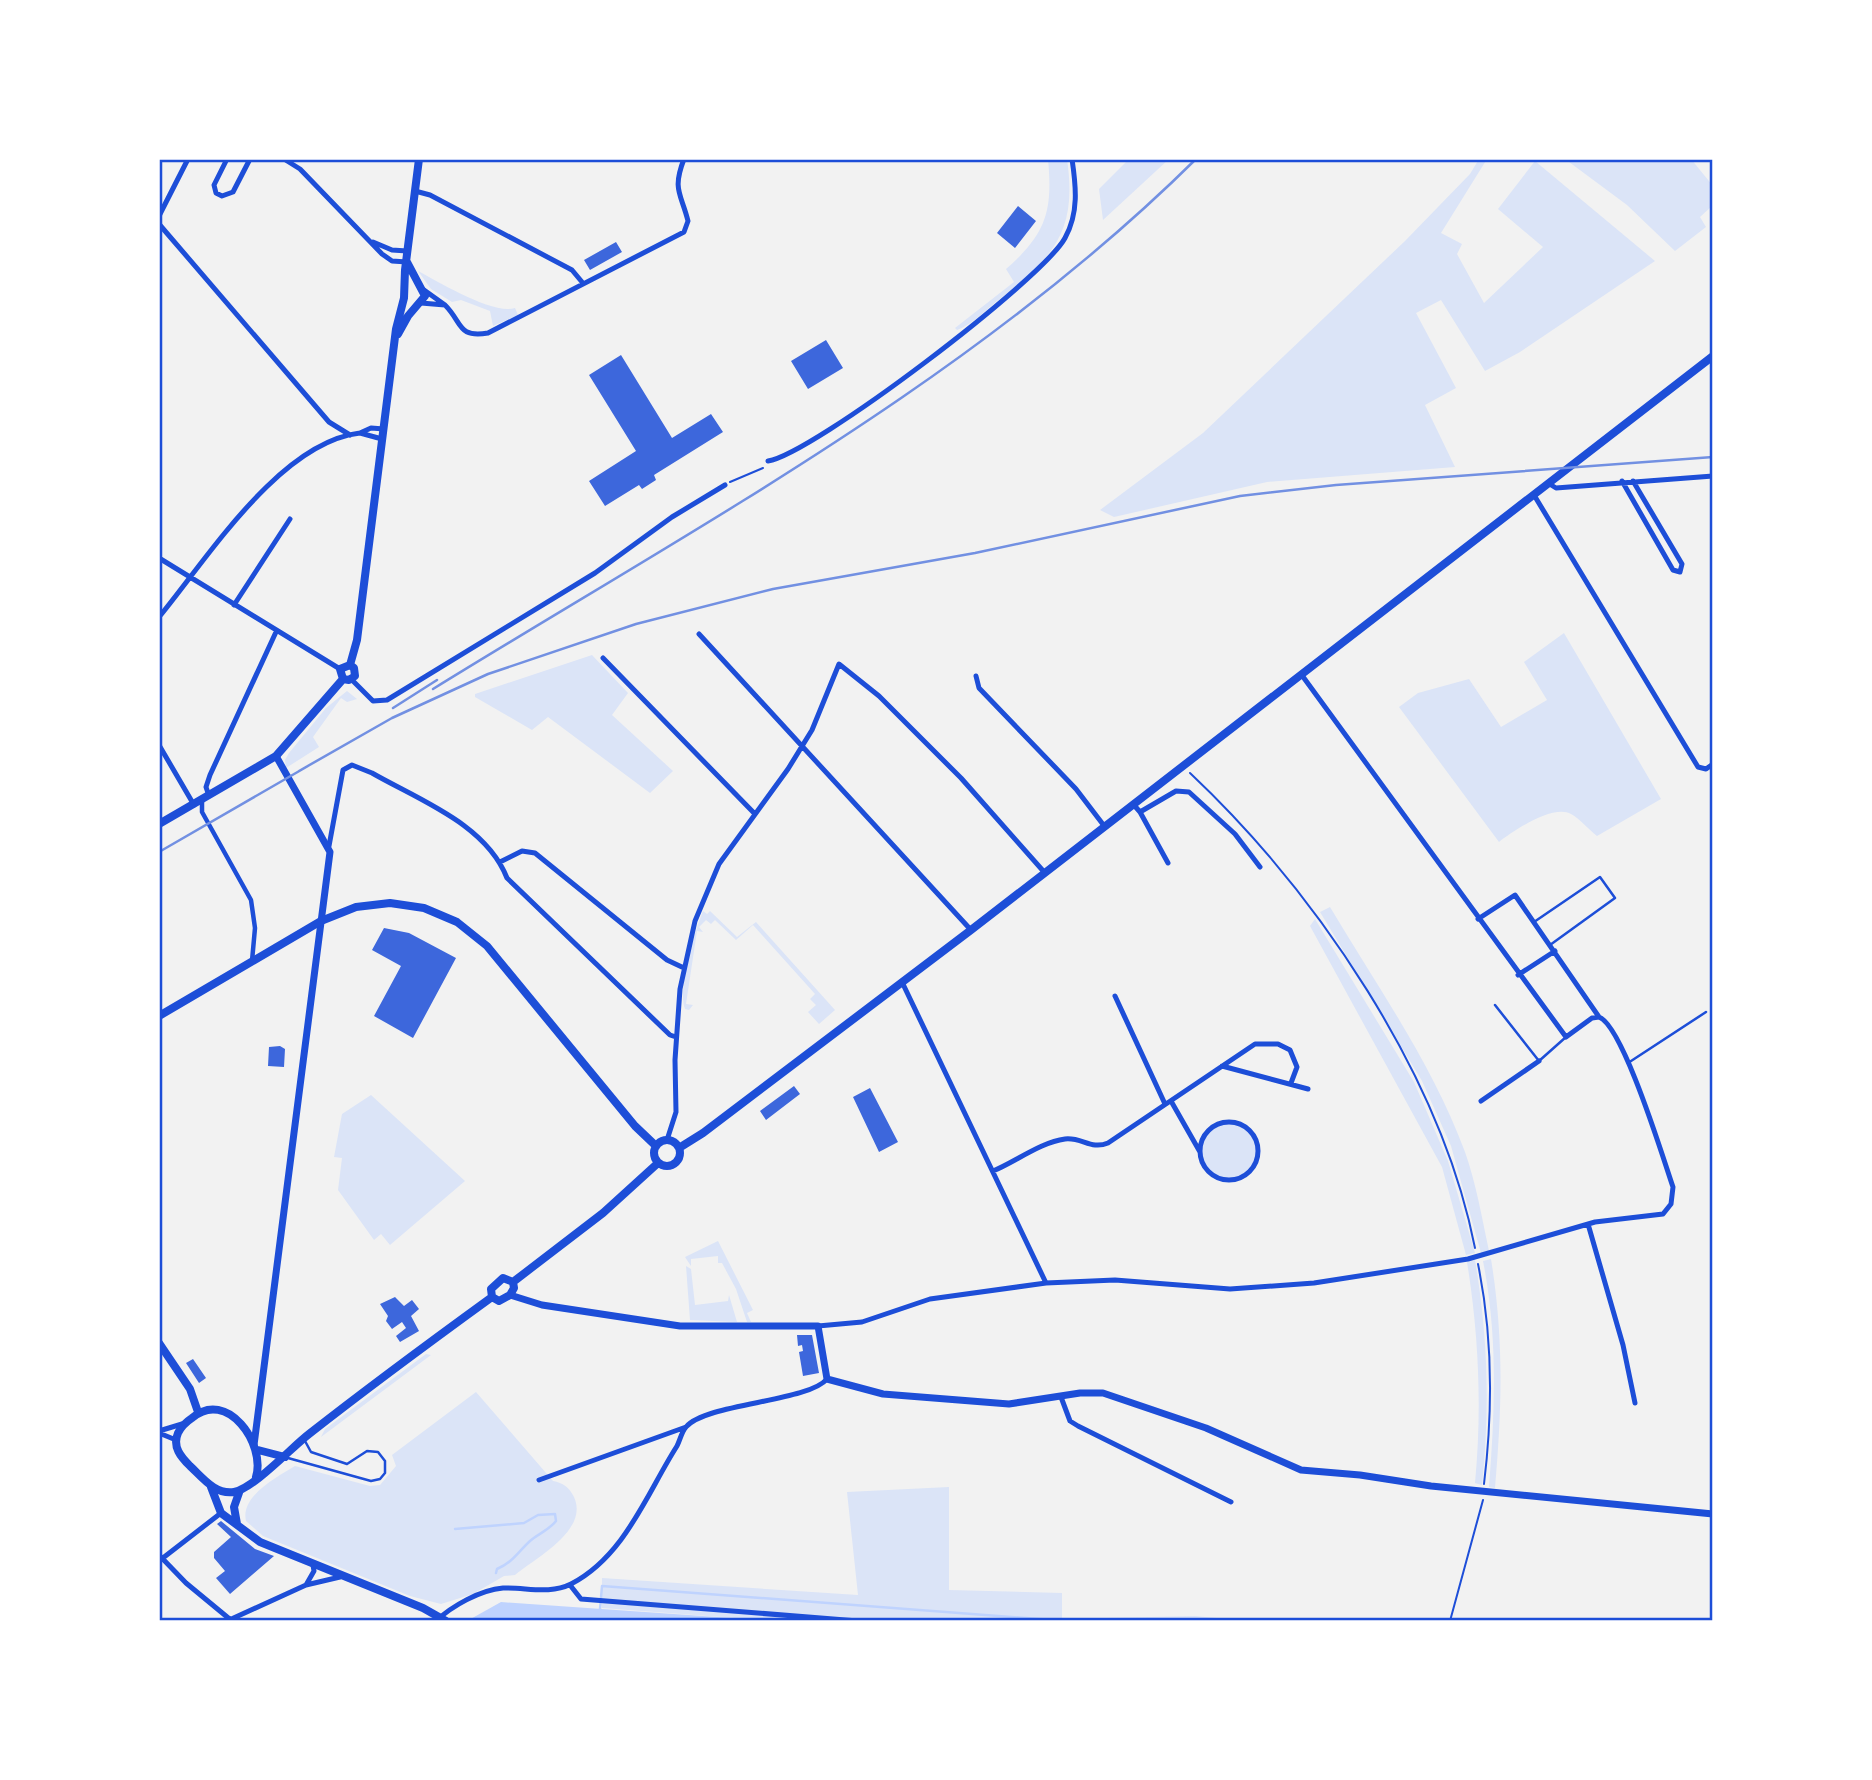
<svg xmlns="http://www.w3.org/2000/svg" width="1872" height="1780" font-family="'Work Sans',sans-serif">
<rect width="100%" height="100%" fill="#f2f2f2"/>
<path fill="#dbe4f7" d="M1048 159H1067C1078 233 1052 258 997 301 985 311 971 325 957 330L955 328 1014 282 1006 269C1046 234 1053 212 1048 159Z
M1129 159H1169L1103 220 1099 189Z
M1479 159H1487L1441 233 1462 244 1457 254 1484 303 1543 247 1498 209 1535 161 1655 261 1520 352 1485 371 1441 300 1416 313 1456 388 1425 405 1455 467 1267 482 1114 517 1100 510 1203 433 1405 241 1470 174Z
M1565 159H1691L1713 186V205L1700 217 1706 227 1675 251 1627 205Z
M418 271C439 282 493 315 515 308L518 315 493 326 490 311 461 300 452 302 431 289Z
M1564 633 1661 799 1597 836C1588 829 1580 819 1571 814 1553 804 1513 831 1499 842L1399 707 1418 693 1469 679 1501 727 1547 700 1524 662Z
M592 655 628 693 612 715 673 771 650 793 548 717 532 730 475 697V694Z
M347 691 357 699 347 702 341 698 313 737 319 747 286 768 285 760 289 753 326 708Z
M1330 907C1377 986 1433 1065 1465 1152 1476 1183 1482 1218 1489 1251L1481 1253 1451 1146 1422 1081 1320 912Z
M703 911 707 914 710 911 737 937 756 922 835 1010 819 1024 808 1012 816 1005 810 999 815 994 753 925 736 940 715 920 711 924 706 920 699 927 703 932 697 931 686 1004 693 1005 689 1010 685 1009C677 991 695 930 703 911Z
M1315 919 1414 1082 1448 1161 1475 1253 1466 1255 1442 1167 1310 926Z
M371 1095 465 1181 390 1245 381 1234 374 1240 338 1190 342 1158 334 1157 342 1114Z
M1200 1151a29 29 0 1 1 58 0a29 29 0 1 1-58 0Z
M718 1241 753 1310 747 1313 751 1322H747L736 1289 722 1263H718V1256L691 1259V1266L685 1257Z
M1491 1259C1504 1339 1502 1407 1495 1488L1489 1487C1495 1410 1498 1337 1483 1261Z
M1475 1260C1488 1336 1490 1409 1482 1485L1475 1483C1482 1409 1479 1336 1467 1262Z
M686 1266 691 1269 695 1305 728 1301 729 1295 737 1322 690 1320Z
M426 1354 431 1355 321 1437 325 1429Z
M476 1392 553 1481C563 1483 569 1487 574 1497 589 1530 537 1557 515 1575L504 1576 473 1594 441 1604 410 1596 263 1536 246 1521C240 1496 277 1477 295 1466L370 1486 380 1485 396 1466 392 1455Z
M949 1487V1590L1062 1593V1619L1195 1616 1248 1621H774L602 1608V1578L858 1595 847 1492Z"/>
<path fill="#bfd3fe" d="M501 1602 774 1621H467Z"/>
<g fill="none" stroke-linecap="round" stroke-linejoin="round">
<path stroke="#bfd3fe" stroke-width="2.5" d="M455 1529 524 1523 538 1515 555 1514 556 1521C549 1530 538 1534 530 1541 517 1553 513 1562 497 1569L496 1573
M600 1609 602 1586 1066 1621"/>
</g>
<path fill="#3d67dc" d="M1018 206 1036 221 1015 248 997 233Z
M616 242 622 252 590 270 584 260Z
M826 340 843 368 808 389 791 361Z
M621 355 672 438 711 414 723 432 654 475 656 480 642 489 639 485 605 506 589 481 636 451 589 375Z
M384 928 409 933 456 958 413 1038 374 1016 401 966 372 950Z
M280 1046 285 1049 284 1067 268 1066 269 1047Z
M794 1086 800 1094 766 1120 760 1111Z
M870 1088 898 1142 879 1152 853 1097Z
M395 1297 404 1306 412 1300 419 1309 411 1316 419 1331 400 1342 396 1336 406 1328 402 1322 392 1329 386 1321 388 1316 380 1304Z
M797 1335H812L819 1373 803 1376 799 1352 803 1351 802 1345 798 1346Z
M193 1359 206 1378 199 1383 186 1363Z
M221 1521 255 1549 274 1556 230 1594 216 1578 225 1571 214 1558V1552L231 1537 217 1524Z"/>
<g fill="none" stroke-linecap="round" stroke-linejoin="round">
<path stroke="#1d4ed8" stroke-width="2" d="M730 482 763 468
M1190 773C1317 893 1441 1075 1475 1248
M1478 1264C1493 1337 1493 1410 1484 1484
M1450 1621 1483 1500"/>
<path stroke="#1d4ed8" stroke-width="2.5" d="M1534 922 1600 877 1615 898 1550 945
M1495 1005 1539 1061 1566 1037
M1628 1063 1706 1012
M288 1458 371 1481 380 1479 385 1473V1461L378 1452 367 1451 347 1464 311 1452 305 1441"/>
<path stroke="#1d4ed8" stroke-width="4.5" d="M202 800V812L251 900 255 928 252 961"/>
<path stroke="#1d4ed8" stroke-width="5" d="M227 159 214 185 216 193 222 196 233 192 250 159
M284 159 300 169 382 254 392 261 407 262
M415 191 430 195 572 270 582 282
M159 216 188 159
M159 224 329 422 350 435
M373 242 392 250 407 251
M421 303 445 305 424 290
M445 305C463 323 457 338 488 333L684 232 688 221C681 193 672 190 684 159
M382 439 360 433 371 428 384 429
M768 461C813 454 1042 280 1065 238 1079 213 1076 186 1072 159
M1622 481 1673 570 1680 572 1682 564 1633 481
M1548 483 1556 488 1713 476
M1534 495 1698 767 1706 769 1713 764
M159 558 340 669
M234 605 290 519
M159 617C207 559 280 442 360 433
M699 634 971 930
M603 658 754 813
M1301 674 1566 1037 1592 1018 1599 1017
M976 676 979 688 1076 789 1105 827
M351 679 373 701 387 700 595 573 672 517 725 485
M159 745 194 805
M209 796 206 787 210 775 276 632
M1133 804 1140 812 1176 791 1189 792 1235 834 1260 867
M1140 812 1168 863
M329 846 343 770 352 765 372 773C419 800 486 824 507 878L670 1035 676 1037
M500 862 522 851 535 853 667 960 684 968
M1518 975 1555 951
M902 982 1046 1283
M1115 996 1165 1104
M1222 1066 1308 1089
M1171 1101 1200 1152
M1481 1101 1539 1061
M1200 1151a29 29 0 1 1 58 0a29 29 0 1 1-58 0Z
M667 1140 676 1112 675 1060 680 989 695 921 719 864 788 769 812 730 839 664 879 696 961 778 1045 873
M993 1171C1015 1162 1041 1142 1065 1139 1082 1137 1091 1150 1108 1143L1255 1044H1278L1290 1050 1297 1067 1291 1083
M1588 1224 1623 1345 1635 1403
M818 1326 862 1322 930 1299 1046 1283 1115 1280 1230 1289 1314 1283 1468 1259 1595 1222 1663 1214 1671 1204 1673 1187C1663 1158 1623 1026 1599 1017L1515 895 1478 919
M1061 1397 1070 1421 1078 1426 1231 1502
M159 1431 182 1424
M159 1433 176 1440
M539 1480 686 1427
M159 1555 186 1583 232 1621
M159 1561 221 1513
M306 1585 314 1571 313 1565
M570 1585 581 1599 858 1621
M227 1621 306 1585 340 1577
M436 1621C452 1606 480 1590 503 1588 526 1587 549 1595 571 1584 625 1556 647 1493 677 1446 680 1440 682 1431 686 1427 706 1403 808 1402 827 1379"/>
<path stroke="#1d4ed8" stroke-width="7" d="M510 1295 542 1305 680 1326H818L827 1379 883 1394 1009 1404 1080 1393H1103L1206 1428 1301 1470 1360 1475 1431 1486 1713 1514
M254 1445 330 852 276 756"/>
<path stroke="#1d4ed8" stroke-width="8" d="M398 334 408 316 425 296 407 262
M350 665 357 640 396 329 404 298 405 270 419 159
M343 679 349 680 355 676 354 668 350 665
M343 679 340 669 350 665
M159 824 276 756 343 679
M159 1016 321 921 356 907 390 903 424 908 457 922 487 946 635 1126 656 1146
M654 1153a13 13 0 1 1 26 0a13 13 0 1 1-26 0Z
M679 1148 703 1133 971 930 1713 356
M513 1282 603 1213 658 1163
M492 1297 499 1301 510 1295 514 1288 513 1282
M492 1297 491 1289 503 1278 513 1282
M159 1343 190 1389 198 1412
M258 1450 285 1457
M256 1477C266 1444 227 1388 192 1418 186 1422 181 1427 178 1433 172 1447 181 1457 190 1466 202 1477 215 1495 234 1492 253 1489 292 1447 309 1434 369 1387 430 1342 492 1297
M211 1487 221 1513 260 1542 423 1608 446 1621
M237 1524 234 1507 240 1490"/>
<path stroke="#7290e2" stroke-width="2.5" d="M433 689C697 526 974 379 1196 159
M393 708 437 680
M299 771 392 718 488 674 636 624 773 589 975 553 1240 496 1336 485 1713 457
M159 852 308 766"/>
</g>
<rect width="1872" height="1780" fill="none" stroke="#ffffff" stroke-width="322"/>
<rect x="161" y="161" width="1550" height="1458" fill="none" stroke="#1d4ed8" stroke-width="2.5"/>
</svg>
